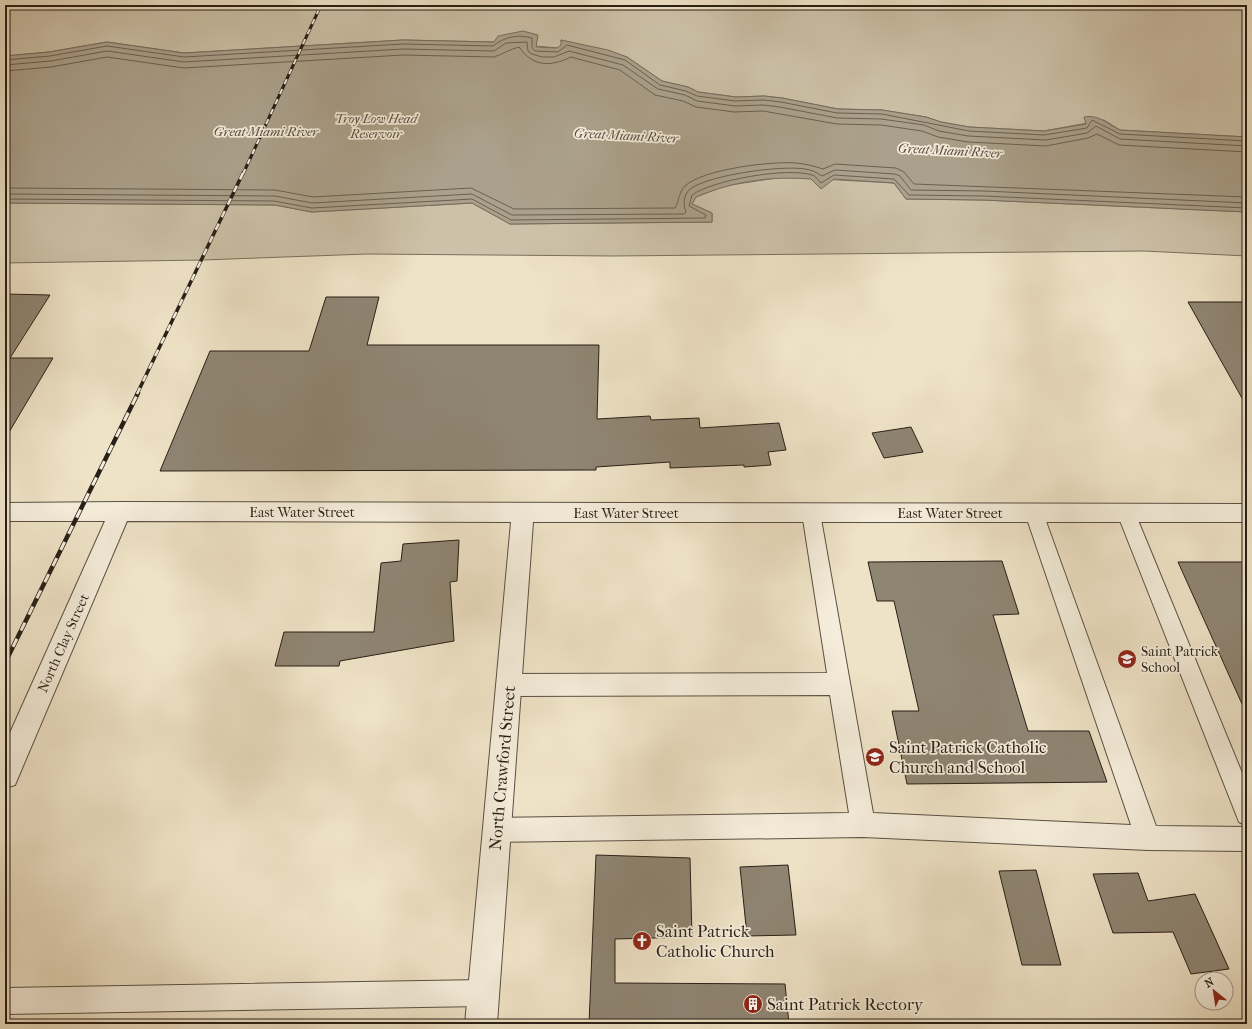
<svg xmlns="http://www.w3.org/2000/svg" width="1252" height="1029" font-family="'IM FELL French Canon',serif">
<rect width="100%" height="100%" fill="#efe3c7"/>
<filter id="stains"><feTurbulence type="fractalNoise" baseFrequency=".005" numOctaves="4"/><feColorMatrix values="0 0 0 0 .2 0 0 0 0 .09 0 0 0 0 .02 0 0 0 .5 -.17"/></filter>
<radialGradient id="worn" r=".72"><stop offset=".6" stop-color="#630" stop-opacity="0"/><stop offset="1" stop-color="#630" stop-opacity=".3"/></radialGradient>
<path fill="#cdc2a9" stroke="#7a7060" d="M5 5H1247V137L1120 130 1104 120 1044 131 969 127 941 122 926 117 882 110 838 109 782 98 764 96 736 97 698 92 688 87 662 81 627 57 561 40 562 46 557 48 494 42 403 40 184 53 107 42 49 52 5 56Z
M783 177 894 183 906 199 983 200 1247 212V256L1144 251 613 256 367 254 203 260 5 263V203L275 205 312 212 472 203 510 224 712 222V213L692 204 696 197 724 186Z"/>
<path fill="#aba08b" stroke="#776c5d" d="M523 31 538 35 536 47 557 48 561 45V40L608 50 627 57 662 81 688 87 698 92 736 97 764 96 782 98 838 109 882 110 926 117 941 122 969 127 1044 131 1086 124 1084 117C1099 114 1107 124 1120 130L1247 137V212L983 200 906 199 894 183 834 179 821 189 811 179C770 176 734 181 696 197L692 204 712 213V222L510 224 472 203 312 212 275 205 5 203V56L49 52 107 42 184 53 403 40 494 42 498 36Z"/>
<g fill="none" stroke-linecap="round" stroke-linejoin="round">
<path stroke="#6a6051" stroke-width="1" d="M5 60 50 56 107 46 184 57 403 44 493 46C504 37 518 34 532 38V48L535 51 558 52 567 45 625 60 660 85 686 91 697 96 735 101 763 100 781 102 837 113 882 114 969 131 1044 135 1087 128 1092 120 1120 134 1247 141
M5 65 51 61 107 51 184 62 403 49 494 51 506 43 527 42 528 51 532 54 542 57H554L569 51 623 65 658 89 685 95 697 101 735 106 763 105 780 107 837 118 881 119 924 125 939 131 968 136 1046 140 1087 133 1096 126 1120 139 1247 146
M5 71 51 67 107 57 184 68 403 55 494 57C503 54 510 49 519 47 533 67 550 67 571 57L620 70 655 95 683 101 696 107 734 112 763 111 837 124 881 125 922 131 938 137 968 142 1046 146 1088 138 1097 134 1119 145 1247 152
M5 188 275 190 313 197 471 188 514 209 675 208C679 201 679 192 685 186 703 169 772 161 796 163 806 164 814 166 823 169L835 164 896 168 904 172 914 184 1247 197
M5 194 275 196 312 203 472 194 512 215 684 214 686 212C683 205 683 195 690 189 709 175 781 165 805 169 812 170 816 172 822 176L835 170 895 174 900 176 911 190 984 191 1247 203
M5 199 274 201 312 208 472 199 511 220 705 218 706 215 689 206 692 195C713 180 787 167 812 175 816 176 818 180 821 183L834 175 894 179 909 195 983 196 1247 208"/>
</g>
<path fill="#8f8573" stroke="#281f17" d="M5 294 50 295 10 358H53L5 439Z
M326 297H379L367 345H599L597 419 650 416 651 420 699 418 700 428 779 423 786 450 768 452 771 465 744 467V465L670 468V462L596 467V470L160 471 210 351H309Z
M1188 302H1247V407Z
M911 427 923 452 884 458 872 433Z
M459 540 457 581 450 582 454 641 340 661 339 666H275L284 632H374L381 563 401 561 403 544Z
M1002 561 1019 614 993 615 1028 731H1089L1107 782 907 784 892 711H919L894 601H877L868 562Z
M1178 562H1247V715Z
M596 855 690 858 692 937 615 939V983L785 984 789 1024H589Z
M788 865 796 935 747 936 740 867Z
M1036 870 1061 965H1022L999 871Z
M1138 873 1148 901 1195 894 1229 969 1191 974 1173 932 1113 933 1093 874Z"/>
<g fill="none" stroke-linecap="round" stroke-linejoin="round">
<g stroke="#5a5043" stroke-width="2">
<path id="service" d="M811 505 818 507 820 513 873 813 1131 825 1025 513 1027 507 1034 505 1041 507 1043 513 1156 826 1247 827V851L1148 850 863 837 497 842 488 839 485 830 488 821 497 818 849 813 830 695 509 696 501 693 498 685 501 677 509 674 827 673 802 513 804 507Z
M1126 505 1133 507 1135 513 1247 785V826L1239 822 1117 513 1119 507Z
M483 980 492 984 496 993 492 1002 483 1006 5 1014V988Z"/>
</g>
<g stroke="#5a5043" stroke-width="2">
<path id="minor" d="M121 502 1247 504V522H533L497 1024H465L511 522 127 521 15 785 5 788V744L105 521H5V503Z"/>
</g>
<use href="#service" fill="#f5eddb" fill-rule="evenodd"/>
<use href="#minor" fill="#f5eddb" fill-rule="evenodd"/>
<g stroke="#281f17" stroke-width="3">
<path id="rail-far2" d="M243 174 321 5"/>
</g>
<g stroke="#281f17" stroke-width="3.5">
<path id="rail-far1" d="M137 394 243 173"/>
</g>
<g stroke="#281f17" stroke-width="4.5">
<path id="rail" d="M5 663 138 393"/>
</g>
<use href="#rail-far2" stroke="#f5eddb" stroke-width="2" stroke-dasharray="5.5" stroke-linecap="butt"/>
<use href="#rail-far1" stroke="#f5eddb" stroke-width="2.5" stroke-dasharray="7" stroke-linecap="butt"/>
<use href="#rail" stroke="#f5eddb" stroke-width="3" stroke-dasharray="9" stroke-linecap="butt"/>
</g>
<defs>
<g id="school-disc" transform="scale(1)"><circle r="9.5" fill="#8f2418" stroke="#f5eddb"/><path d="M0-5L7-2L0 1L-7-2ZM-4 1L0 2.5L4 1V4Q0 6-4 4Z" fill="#fff"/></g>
<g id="church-disc" transform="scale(1)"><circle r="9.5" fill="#8f2418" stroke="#f5eddb"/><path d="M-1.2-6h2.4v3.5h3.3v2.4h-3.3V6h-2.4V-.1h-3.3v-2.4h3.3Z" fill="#fff"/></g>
<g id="building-disc" transform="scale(1)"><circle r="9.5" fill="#8f2418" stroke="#f5eddb"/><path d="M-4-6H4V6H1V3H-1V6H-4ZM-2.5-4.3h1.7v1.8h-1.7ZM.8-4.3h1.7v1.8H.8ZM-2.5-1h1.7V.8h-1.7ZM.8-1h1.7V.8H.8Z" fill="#fff"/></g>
</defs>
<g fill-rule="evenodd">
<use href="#school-disc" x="1127" y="659"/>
<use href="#school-disc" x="875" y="757"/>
<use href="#church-disc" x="642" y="941"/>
<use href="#building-disc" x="753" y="1004"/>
</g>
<g text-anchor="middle" stroke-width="3.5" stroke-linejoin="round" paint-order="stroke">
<g font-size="13" font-style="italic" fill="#564c40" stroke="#f5eddb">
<text x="376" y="123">Troy Low Head<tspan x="376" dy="15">Reservoir</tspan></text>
<text x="266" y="136">Great Miami River</text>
<text transform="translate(626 135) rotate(3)" y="5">Great Miami River</text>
<text transform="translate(950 150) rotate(3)" y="5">Great Miami River</text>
</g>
<g font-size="14" fill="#281f17" stroke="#f5eddb">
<text x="302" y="517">East Water Street</text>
<text x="626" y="518">East Water Street</text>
<text x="950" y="518">East Water Street</text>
<text transform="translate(63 643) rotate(-66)" y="5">North Clay Street</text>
</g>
<g font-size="14" fill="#281f17" stroke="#f5eddb" text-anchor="start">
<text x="1141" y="656">Saint Patrick<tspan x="1141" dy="16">School</tspan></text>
</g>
<g font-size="17" fill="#281f17" stroke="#f5eddb" text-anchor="start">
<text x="889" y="753">Saint Patrick Catholic<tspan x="889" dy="20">Church and School</tspan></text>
<text x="656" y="937">Saint Patrick<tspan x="656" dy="20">Catholic Church</tspan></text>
<text x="767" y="1010">Saint Patrick Rectory</text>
</g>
<g font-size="17" fill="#281f17" stroke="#f5eddb">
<text transform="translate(502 768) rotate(-85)" y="6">North Crawford Street</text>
</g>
</g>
<rect width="1252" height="1029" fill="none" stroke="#efe3c7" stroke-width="20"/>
<rect x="6" y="6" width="1240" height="1017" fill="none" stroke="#281f17" stroke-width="2"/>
<rect x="10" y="10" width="1232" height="1009" fill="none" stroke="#281f17"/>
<g transform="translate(1214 991) rotate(330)"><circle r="19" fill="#f5eddb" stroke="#a39b8d"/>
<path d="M0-3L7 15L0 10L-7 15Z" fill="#8f2418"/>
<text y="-6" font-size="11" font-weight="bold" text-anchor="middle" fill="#281f17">N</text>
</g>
<rect width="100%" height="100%" filter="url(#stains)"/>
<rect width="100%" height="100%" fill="url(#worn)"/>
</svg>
